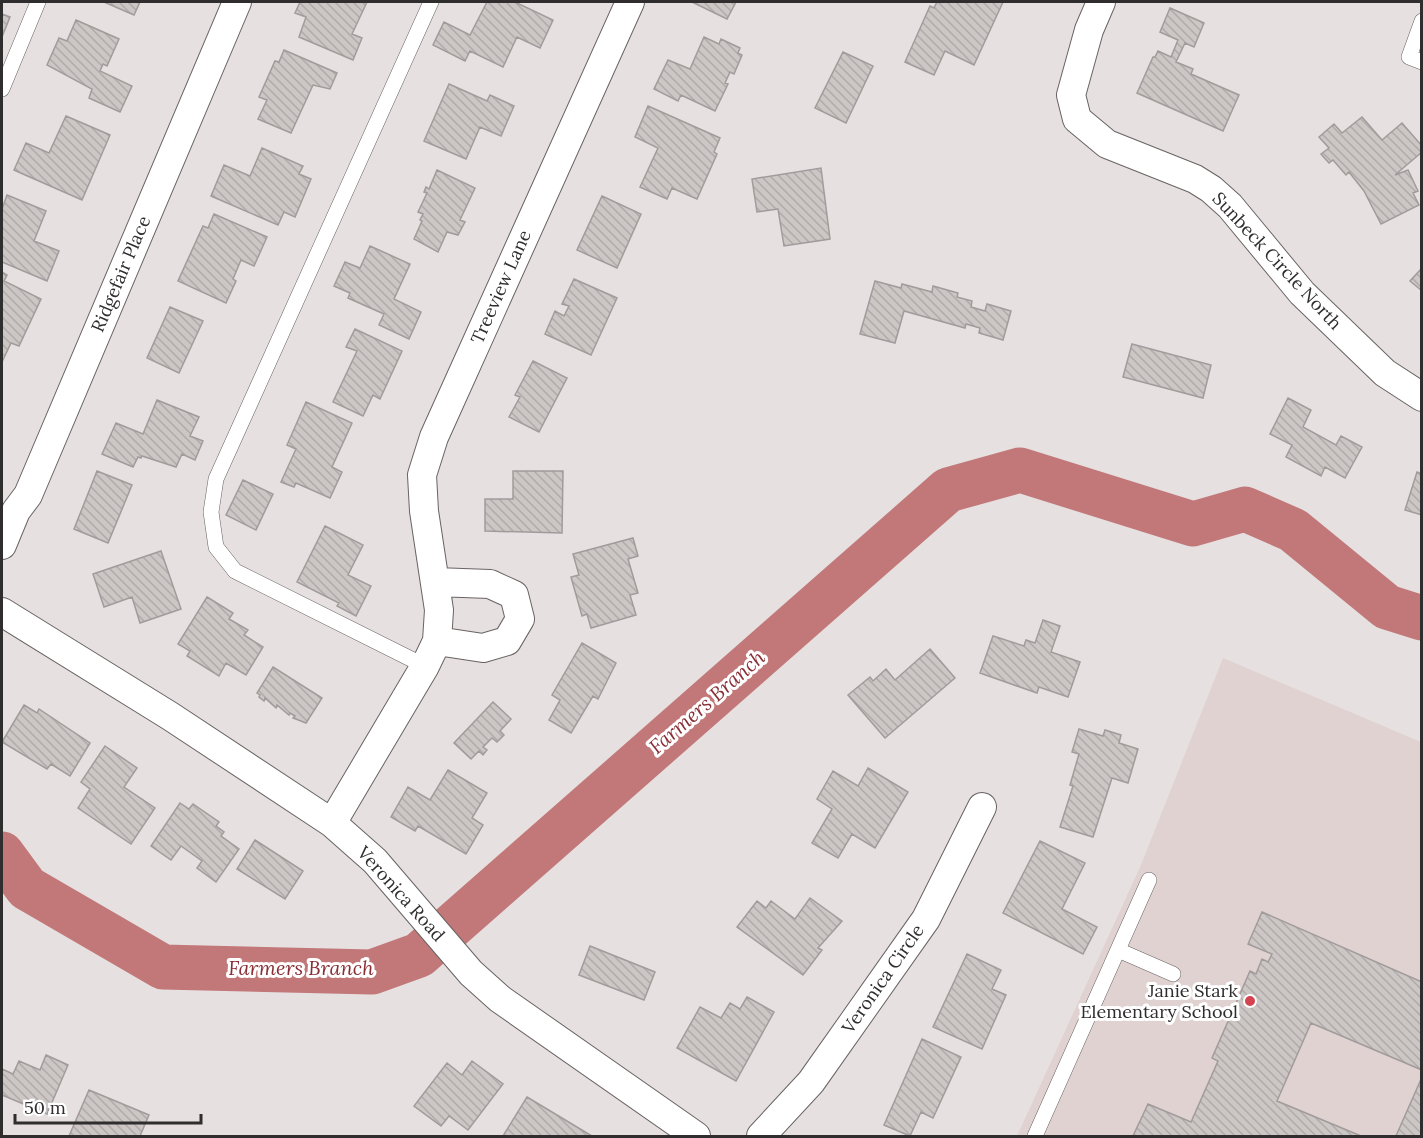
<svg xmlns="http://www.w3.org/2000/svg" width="1423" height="1138" font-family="Lora,serif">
<defs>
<pattern id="building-back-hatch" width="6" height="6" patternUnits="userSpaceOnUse" patternTransform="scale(1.5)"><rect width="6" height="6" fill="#ccc6c5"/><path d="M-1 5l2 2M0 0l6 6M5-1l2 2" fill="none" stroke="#b0aaaa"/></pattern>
</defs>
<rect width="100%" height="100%" fill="#e6e0e0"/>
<path fill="#e1d2d2" d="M1223 658 1421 742V1136H1017L1141 865Z"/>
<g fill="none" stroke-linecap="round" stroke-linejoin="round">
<path stroke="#c27879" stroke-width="45" d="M2 854 27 888 163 967 372 972 419 955 948 490 1020 470 1193 524 1245 509 1293 530 1387 607 1422 618"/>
</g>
<path fill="url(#building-back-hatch)" stroke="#a19b9b" stroke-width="1.5" d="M104 2H140L134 15Z
M300 2H367L352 34 362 38 353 60 299 37 306 17 295 13Z
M487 2H515L553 20 540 48 517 37 503 67 470 51 465 61 433 45 444 22 470 35Z
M692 2H736L727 19Z
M937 2H1003L974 65 945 51 934 75 905 62 930 6 934 8Z
M1170 8 1204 23 1194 47 1185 43 1176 62 1193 69 1191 74 1239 95 1223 131 1137 93 1153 57H1155L1158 51 1171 57 1178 40 1160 32Z
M2 14 10 17 2 37Z
M76 20 119 39 107 66 103 64 100 71 132 86 120 112 89 98 92 89 47 65 59 38 67 41Z
M704 37 719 44 721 39 740 48 738 53 742 55 734 74 730 72 725 83 728 84 715 111 681 95 678 101 654 89 668 60 690 69Z
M284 50 337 73 330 89 313 85 291 133 258 119 267 100 259 97 275 61 279 62Z
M843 52 873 66 846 123 815 108Z
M449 84 487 101 490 95 514 106 501 136 480 127 466 159 424 141Z
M648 106 720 138 714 152 717 154 697 199 672 188 667 199 640 187 658 148 635 137Z
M66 116 110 135 82 200 14 170 26 143 49 153Z
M1362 117 1382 140 1402 123 1422 146V152L1395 175 1408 170 1418 191 1413 193 1419 205 1381 224 1364 191 1349 172 1346 175 1333 160 1329 163 1321 154 1329 148 1319 137 1334 124 1342 133Z
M262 148 303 166 299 174 311 179 295 217 284 212 278 225 211 196 224 165 250 176Z
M821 168 830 239 784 246 778 209 757 212 752 179Z
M437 170 475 188 460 220 465 222 458 235 447 232 438 252 414 239 422 221 420 220 423 214 418 212 427 193 424 192 426 187 429 189Z
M7 195 46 211 34 241 59 251 47 281 2 262V209Z
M602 196 641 214 617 268 577 250Z
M214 214 267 237 254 266 241 260 233 279 236 281 226 303 178 281 203 226 208 228Z
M370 246 410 264 394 299 421 312 409 339 379 325 384 314 348 298 350 293 334 286 345 262 360 268Z
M1422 268V291L1410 281Z
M2 272 7 275 4 281 41 299 19 346 11 343 2 362Z
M574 279 617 298 591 355 545 334 555 311 564 316 569 306 562 304Z
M875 281 901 288 902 284 932 292 933 286 958 293 957 297 972 301 971 307 985 311 987 304 1011 311 1003 340 979 333 980 328 966 324 965 328 904 311 895 343 860 334Z
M170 307 203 321 179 373 147 358Z
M355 329 402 351 380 399 373 395 363 416 333 402 357 351 346 347Z
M1132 344 1211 365 1203 398 1123 377Z
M533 361 567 378 539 432 509 417 520 397 515 395Z
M1288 398 1311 410 1303 427 1336 445 1341 436 1362 447 1345 478 1325 467 1321 476 1286 457 1292 445 1270 434Z
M157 400 199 417 190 436 203 441 195 460 182 454 176 467 142 456 141 458 138 457 133 467 102 454 116 423 143 434Z
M306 402 352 423 332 467 342 472 330 498 296 483 294 487 281 482 296 449 287 445Z
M97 471 132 485 108 543 74 529Z
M513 471H563L562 533 485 531V499H513Z
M1417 472 1422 474V515L1405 510Z
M243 480 273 494 256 530 226 515Z
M325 526 363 545 348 575 371 586 356 616 337 606 339 603 297 582Z
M633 538 638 556 628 559 638 593 630 595 636 615 591 628 587 614 582 616 571 577 579 575 573 554Z
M161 551 181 609 140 623 132 597 104 607 93 574Z
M207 597 233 613 229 619 248 630 244 635 263 647 246 675 226 663 219 676 187 656 190 651 178 644Z
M1043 620 1060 626 1051 652 1080 662 1068 697 1039 687 1037 693 980 673 993 636 1024 646 1026 640 1035 643Z
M582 643 616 663 598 699 593 696 571 733 549 720 560 700 552 695Z
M930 649 955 678 885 738 848 695 870 677 873 681 886 669 895 680Z
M273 667 322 698 306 723 293 718 295 716 290 713 289 715 277 705 276 708 265 698 264 701 259 697 260 695 257 693Z
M493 702 511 719 500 731 504 735 497 742 492 738 483 747 487 750 483 755 479 751 471 759 454 743Z
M24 705 37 713 39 709 90 743 70 776 51 764 47 769 2 742Z
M1079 729 1103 736 1105 730 1121 735 1119 743 1138 749 1128 783 1112 778 1093 837 1060 827 1073 786 1070 785 1079 754 1072 752Z
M105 746 137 768 124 787 155 808 131 844 78 808 90 789 81 782Z
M868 768 908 792 875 848 852 834 838 858 812 843 832 809 817 799 833 771 858 786Z
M448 770 487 793 472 818 483 825 466 854 418 826 415 831 391 817 408 787 430 800Z
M180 803 189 809 193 804 219 822 216 826 224 832 221 836 239 849 216 882 197 868 202 861 181 846 171 860 151 846Z
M255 840 303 871 285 899 237 869Z
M1040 841 1085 863 1062 909 1097 927 1083 954 1003 913Z
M810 898 842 921 818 948 822 950 803 975 737 927 757 901 766 908 771 901 795 919Z
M1262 912 1422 982V1070L1311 1023 1277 1101 1361 1136H1133L1148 1104 1191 1122 1218 1061 1212 1058 1250 971 1256 974 1262 959 1268 962 1272 954 1248 944Z
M590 946 655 972 644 1000 579 975Z
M967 954 1001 970 992 989 1006 995 982 1049 933 1027Z
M747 997 774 1012 736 1081 677 1048 700 1007 721 1018 730 1003 740 1009Z
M922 1039 961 1057 933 1118 921 1112 910 1136 884 1125Z
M46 1055 68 1065 47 1114 2 1095V1069L13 1074 19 1061 40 1070Z
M472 1061 503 1084 468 1130 449 1116 441 1126 414 1106 447 1063 462 1075Z
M1422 1077V1136H1396Z
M89 1090 149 1115 140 1136H69Z
M527 1097 592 1136H503Z"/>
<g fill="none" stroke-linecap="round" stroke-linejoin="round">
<g stroke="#696363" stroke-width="16">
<path id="lane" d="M1422 21 1409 57 1422 62
M2 89 38 2
M425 666 235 571 216 547 211 512 216 479 431 2
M1118 950 1173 974
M1035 1136 1149 880"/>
</g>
<g stroke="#696363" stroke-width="30">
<path id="street" d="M1101 2 1089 30 1071 95 1077 119 1107 144 1195 179 1211 189 1230 206 1302 293 1385 373 1422 397
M2 545 16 511 28 495 237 2
M435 582 490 584 514 595 520 619 507 641 483 648 437 641
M2 612 170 716 332 823 375 861 471 973 500 999 696 1136
M332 823 425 666 437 641 439 610 424 511 422 475 434 437 630 2
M761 1136 811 1082 926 919 982 807"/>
</g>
<use href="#lane" stroke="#fff" stroke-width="15"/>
<use href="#street" stroke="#fff" stroke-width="28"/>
</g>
<circle fill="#d34350" stroke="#fff" stroke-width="2" cx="1250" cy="1001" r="6"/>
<g text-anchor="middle" stroke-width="6" stroke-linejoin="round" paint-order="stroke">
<g font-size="18" fill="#2f2d2d" stroke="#fff">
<text transform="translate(1277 261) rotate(47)" y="6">Sunbeck Circle North</text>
<text transform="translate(121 274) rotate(-67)" y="6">Ridgefair Place</text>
<text transform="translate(501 287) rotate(-66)" y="6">Treeview Lane</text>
<text transform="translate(401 894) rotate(48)" y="6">Veronica Road</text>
<text transform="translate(883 979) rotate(-55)" y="6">Veronica Circle</text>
</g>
<g font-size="18" fill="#2f2d2d" stroke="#fff" text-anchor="end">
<text x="1238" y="997">Janie Stark<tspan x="1238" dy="21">Elementary School</tspan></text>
</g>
<g font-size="20" font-style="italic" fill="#892e35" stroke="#fff">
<text transform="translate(707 702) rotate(-41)" y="7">Farmers Branch</text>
<text x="301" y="975">Farmers Branch</text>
</g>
</g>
<rect width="1423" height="1138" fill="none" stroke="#2f2d2d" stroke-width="6"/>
<path d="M15 1114v9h186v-9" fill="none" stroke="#2f2d2d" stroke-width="3"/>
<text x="24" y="1114" font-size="18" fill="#2f2d2d" stroke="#ffffff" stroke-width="4.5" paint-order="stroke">50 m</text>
</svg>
